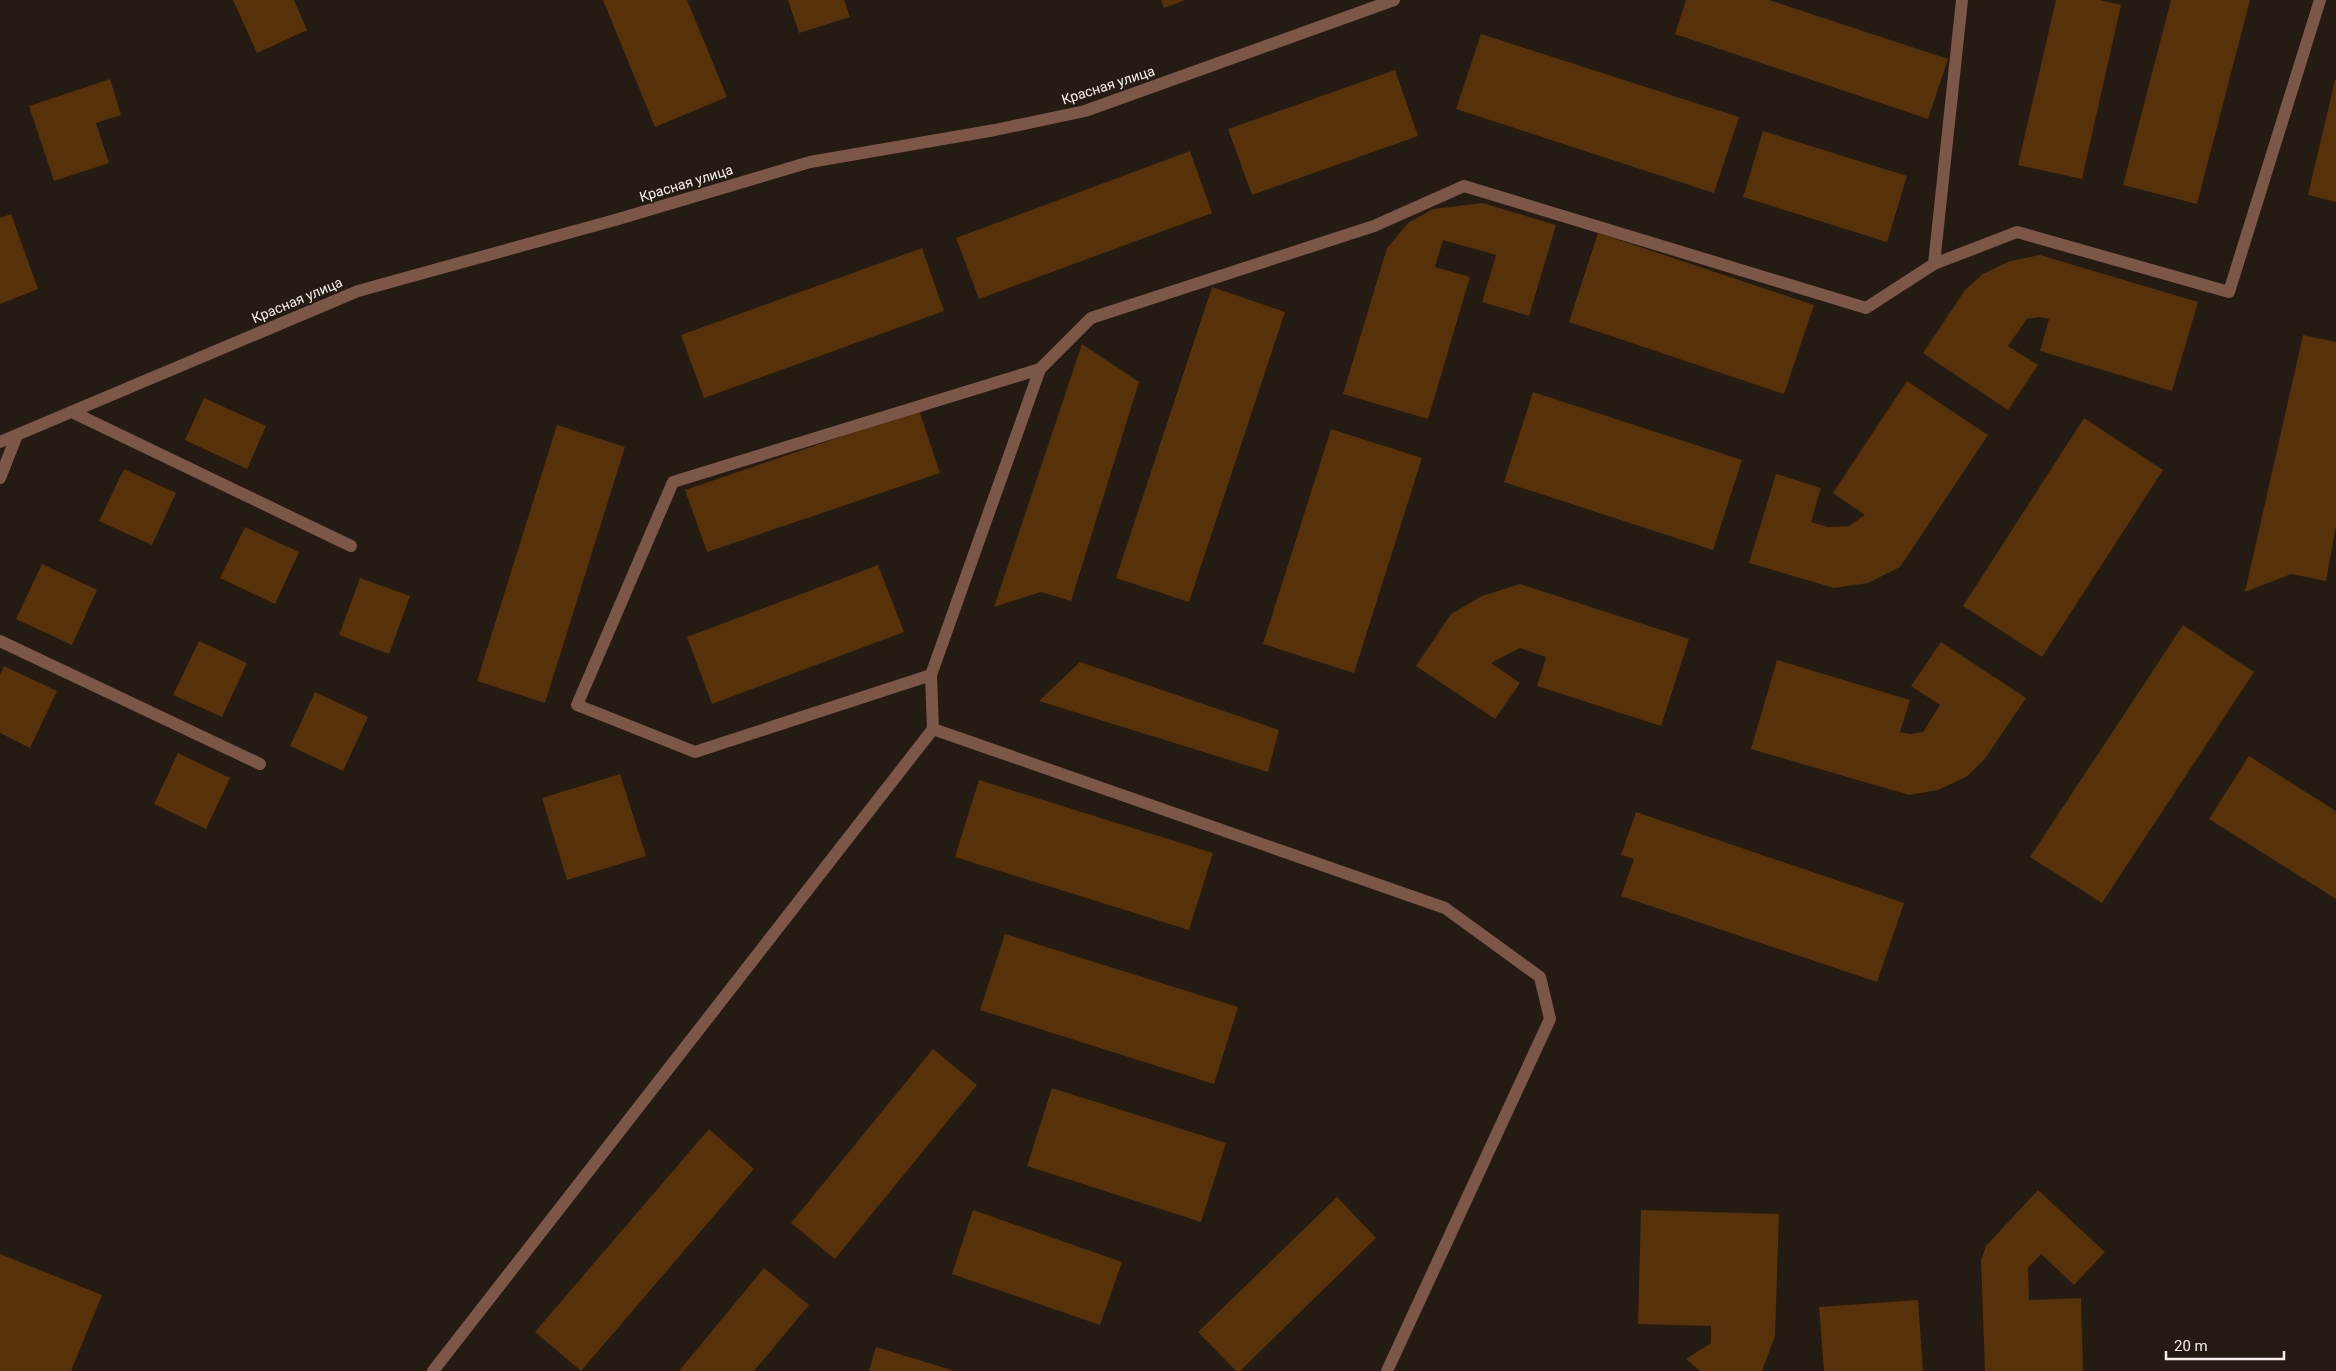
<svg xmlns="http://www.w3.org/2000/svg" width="2336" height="1371" font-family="Roboto,sans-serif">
<rect width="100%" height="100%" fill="#241b13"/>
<path fill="#563109" d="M233 0H294L307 30 257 53Z
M603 0H687L727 97 655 127Z
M788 0H844L850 17 799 33Z
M1161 0H1185L1164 8Z
M1686 0H1769L1948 59 1928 119 1675 34Z
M2056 0H2100L2121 5 2082 179 2018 165Z
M2171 0H2250L2197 204 2123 185Z
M1481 34 1739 117 1714 193 1456 109Z
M1395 70 1418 136 1252 195 1228 129Z
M110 79 121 115 96 123 109 163 54 181 29 106Z
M2335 80H2336V202L2308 195Z
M1763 131 1907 176 1887 242 1743 197Z
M1190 151 1212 213 979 299 956 238Z
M1482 203 1556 225 1529 316 1482 302 1496 255 1443 240 1435 267 1470 277 1428 419 1343 394 1387 248 1408 223 1433 209Z
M11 214 38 289 0 304V218Z
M1598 233 1814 305 1784 394 1569 322Z
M922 248 944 311 704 398 681 335Z
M2040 255 2198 302 2172 391 2040 351 2049 319 2039 317 2027 319 2008 346 2038 365 2008 410 1923 353 1965 290 1983 274 2010 261Z
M1212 287 1285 312 1189 602 1116 578Z
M2303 335 2336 342V526L2326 581 2291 574 2245 592Z
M1082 344 1139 382 1071 601 1041 592 994 607Z
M1907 381 1988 435 1900 567 1868 583 1834 588 1749 563 1776 474 1821 488 1811 522 1828 527 1849 526 1865 515 1833 493Z
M1533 392 1742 460 1713 550 1504 482Z
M204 398 266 426 247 469 185 440Z
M919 410 940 473 707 552 685 490Z
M2084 418 2163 470 2042 657 1963 606Z
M557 425 625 447 545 703 477 681Z
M1331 429 1422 458 1354 673 1263 644Z
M124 469 176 493 152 545 99 521Z
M245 527 299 552 275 604 220 578Z
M42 564 97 590 72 645 16 619Z
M878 565 904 632 712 704 687 637Z
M360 578 410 596 389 654 339 635Z
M1520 584 1689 639 1661 726 1537 686 1546 657 1520 648 1491 663 1520 683 1495 719 1416 666 1451 614 1482 596Z
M2183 625 2254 672 2102 903 2030 857Z
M199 641 247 663 222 717 173 695Z
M1941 642 2026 698 1984 760 1966 777 1938 790 1909 795 1751 749 1777 660 1910 700 1900 732 1910 734 1923 732 1940 705 1911 686Z
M1080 662 1279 730 1268 772 1039 701Z
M4 666 57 691 30 748 0 733V675Z
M315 692 368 717 343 771 290 746Z
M178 753 230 778 206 829 154 804Z
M2249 756 2336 811V899L2209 819Z
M620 774 646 856 567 880 542 798Z
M979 780 1213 853 1189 930 955 857Z
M1636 812 1904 903 1877 982 1621 896 1634 859 1621 855Z
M1005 934 1238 1007 1214 1084 980 1010Z
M933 1049 977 1085 835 1259 791 1223Z
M1052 1088 1226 1143 1201 1222 1027 1166Z
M709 1129 754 1169 581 1371 535 1332Z
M2038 1190 2105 1252 2074 1285 2041 1254 2028 1268 2029 1300 2081 1298 2083 1371H1985L1981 1260 1986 1246Z
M1337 1197 1376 1238 1240 1371H1236L1198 1332Z
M973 1210 1122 1262 1100 1325 952 1274Z
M1641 1210 1779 1214 1775 1336 1762 1371H1700L1686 1359 1711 1343V1326L1638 1324Z
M0 1254 102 1295 71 1371H0Z
M764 1268 809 1305 754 1371H679Z
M1918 1300 1923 1371H1824L1819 1307Z
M876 1347 955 1371H869Z"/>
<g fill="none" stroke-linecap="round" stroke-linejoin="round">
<path stroke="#7c5747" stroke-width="12" d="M1934 264 1962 0
M72 412 351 546
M0 442 358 291 615 220 810 162 995 130 1085 111 1394 0
M0 478 17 435
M0 641 260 764
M931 675 695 752 577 705 673 482 1040 369
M433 1371 933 729
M1387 1371 1550 1019 1540 977 1445 908 933 729 931 675 1040 369 1091 318 1374 226 1464 186 1866 308 1934 264 2017 232 2229 292 2320 0"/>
</g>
<g text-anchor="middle" stroke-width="4" stroke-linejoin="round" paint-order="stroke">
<g font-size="14" fill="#f7f0ea" stroke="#241b13">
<text transform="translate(1108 85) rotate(-18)" y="5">Красная улица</text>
<text transform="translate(686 183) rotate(-17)" y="5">Красная улица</text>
<text transform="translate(297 300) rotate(-23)" y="5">Красная улица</text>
</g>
</g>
<path d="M2166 1351v8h118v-8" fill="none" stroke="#f7f0ea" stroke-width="2.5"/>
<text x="2174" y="1351" font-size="15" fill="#f7f0ea" stroke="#241b13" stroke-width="4" paint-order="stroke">20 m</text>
</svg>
